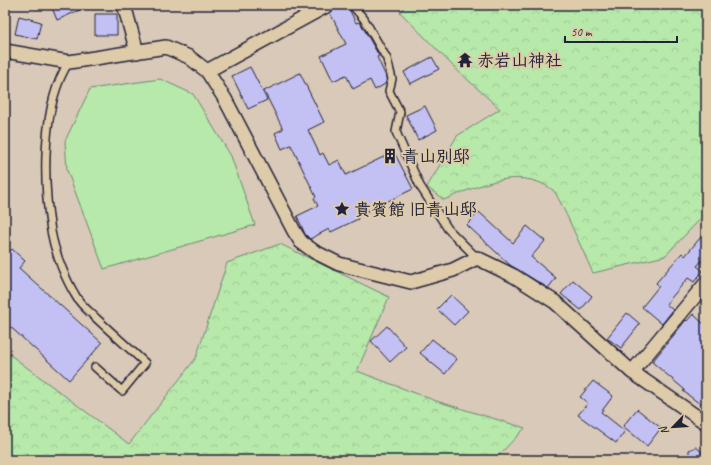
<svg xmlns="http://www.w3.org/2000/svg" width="711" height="465" font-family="Caveat,'Klee One',sans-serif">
<defs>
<pattern id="forest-crowns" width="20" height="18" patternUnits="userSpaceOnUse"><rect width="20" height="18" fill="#b7e9aa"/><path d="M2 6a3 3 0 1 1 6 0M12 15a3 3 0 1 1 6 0" fill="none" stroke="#9dc893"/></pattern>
</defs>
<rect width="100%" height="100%" fill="#d9c9b8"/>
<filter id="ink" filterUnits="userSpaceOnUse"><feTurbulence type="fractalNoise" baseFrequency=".025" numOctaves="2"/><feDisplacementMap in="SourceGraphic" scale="8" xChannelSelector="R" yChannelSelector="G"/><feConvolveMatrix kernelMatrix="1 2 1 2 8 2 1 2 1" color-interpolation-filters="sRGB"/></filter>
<g filter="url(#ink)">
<path fill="url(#forest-crowns)" stroke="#6c8672" d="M407 5H706V213L665 256 593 273C587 261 559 195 553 190 519 165 478 186 444 200L427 187 457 136 500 109 456 69 400 12Z
M280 244 389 297 357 371 436 401 525 428 494 460H5V351L129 444 196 358 227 263Z"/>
<path fill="#b7e9aa" stroke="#6c8672" d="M160 79 193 94 231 156 255 225 104 269 67 170 65 141 90 89Z"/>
<path fill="#c3c1f3" stroke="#22223b" d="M51 5H91L57 20Z
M340 5H347L356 23 360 22 379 56 377 57 387 79 385 84 375 90 370 80 353 89 346 75 333 81 321 56 346 44 330 13Z
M95 14H117V35H95Z
M19 16 41 22 37 39 15 34Z
M432 57 439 69 410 84 404 72Z
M250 67 267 100 248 109 232 76Z
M300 73 324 122 308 130 320 155 323 153 329 165 339 160 346 175 394 152 413 189 357 216 358 219 331 232 329 229 310 239 305 234 297 216 318 206 314 198 316 197 291 145 282 149 275 133 283 129 264 91Z
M425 106 437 130 418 140 406 115Z
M479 212 513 243 527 226 545 241 531 257 556 278 548 288 510 265 467 225Z
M706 231V256L697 266 703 271 694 282 688 278 666 304 673 310 662 324 642 307 659 286 656 283 682 253 685 256Z
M12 249 25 261 19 268 102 343 69 380 5 322V256Z
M573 280 592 296 581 310 561 294Z
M451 295 468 311 454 325 437 309Z
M627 313 640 324 621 348 607 338Z
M693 314 706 326V396L700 404 683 391 685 390 652 362 686 320 687 321Z
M387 326 406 347 390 362 371 341Z
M432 339 457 359 445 374 420 353Z
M593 381 613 396 601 412 625 431 616 443 578 415 588 403 580 397Z
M637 409 661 428 647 446 623 426Z
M696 447 702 452 700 460H689V450Z"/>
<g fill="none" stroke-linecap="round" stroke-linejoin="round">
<g stroke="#22223b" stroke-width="10">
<path id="lane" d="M352 5 364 19 387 59 392 79 389 91 400 112 396 132 420 186 448 229 477 258
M69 62C41 104 43 182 51 231 55 253 65 279 77 298 82 306 90 312 96 318 112 333 129 348 145 363L122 391 95 367"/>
</g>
<g stroke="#22223b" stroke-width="16">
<path id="street" d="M124 5 137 52
M5 51 69 62 166 47 189 57 207 71 225 99 294 231 301 242 315 252 339 264 411 282 453 270 477 258 514 276 555 302 632 372 706 423
M207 71 328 5
M632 372 706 283"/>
</g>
<use href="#lane" stroke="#decba9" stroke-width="7"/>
<use href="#street" stroke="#decba9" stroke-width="13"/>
</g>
</g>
<defs>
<g id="temple-bare" transform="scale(1.2)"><path d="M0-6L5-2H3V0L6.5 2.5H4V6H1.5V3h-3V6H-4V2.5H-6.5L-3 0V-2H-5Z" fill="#22223b" stroke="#decba9" stroke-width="2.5" paint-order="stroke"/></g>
<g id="building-bare" transform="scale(1.2)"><path d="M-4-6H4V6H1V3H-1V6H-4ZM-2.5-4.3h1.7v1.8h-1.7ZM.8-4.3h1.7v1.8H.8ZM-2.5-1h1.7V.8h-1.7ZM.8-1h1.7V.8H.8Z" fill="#22223b" stroke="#decba9" stroke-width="2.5" paint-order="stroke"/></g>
<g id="sight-bare" transform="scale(1.2)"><path d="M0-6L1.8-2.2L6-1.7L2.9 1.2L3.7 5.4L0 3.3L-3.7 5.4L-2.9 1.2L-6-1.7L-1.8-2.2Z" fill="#22223b" stroke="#decba9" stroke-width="2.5" paint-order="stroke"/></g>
</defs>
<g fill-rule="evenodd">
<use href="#temple-bare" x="465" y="60"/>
<use href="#building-bare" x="390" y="156"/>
<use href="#sight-bare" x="342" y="209"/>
</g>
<g text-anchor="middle" stroke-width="4" stroke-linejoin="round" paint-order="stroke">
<g font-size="17" font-weight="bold" fill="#22223b" stroke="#decba9" text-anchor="start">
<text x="477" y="66">赤岩山神社</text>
<text x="402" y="162">青山別邸</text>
<text x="354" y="215">貴賓館 旧青山邸</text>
</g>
</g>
<rect width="711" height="465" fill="none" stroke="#decba9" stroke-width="20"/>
<rect x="10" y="10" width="691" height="445" fill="none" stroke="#22223b" stroke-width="1.5" filter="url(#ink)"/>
<g transform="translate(673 427) rotate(245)" stroke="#decba9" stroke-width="3" paint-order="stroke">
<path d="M0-3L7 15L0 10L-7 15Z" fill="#22223b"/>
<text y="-6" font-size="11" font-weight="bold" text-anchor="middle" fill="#22223b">N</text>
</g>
<path d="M565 36v6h112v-6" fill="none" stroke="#22223b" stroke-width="2"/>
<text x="571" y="36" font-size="12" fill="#22223b" stroke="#decba9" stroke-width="3" paint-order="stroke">50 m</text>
</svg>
